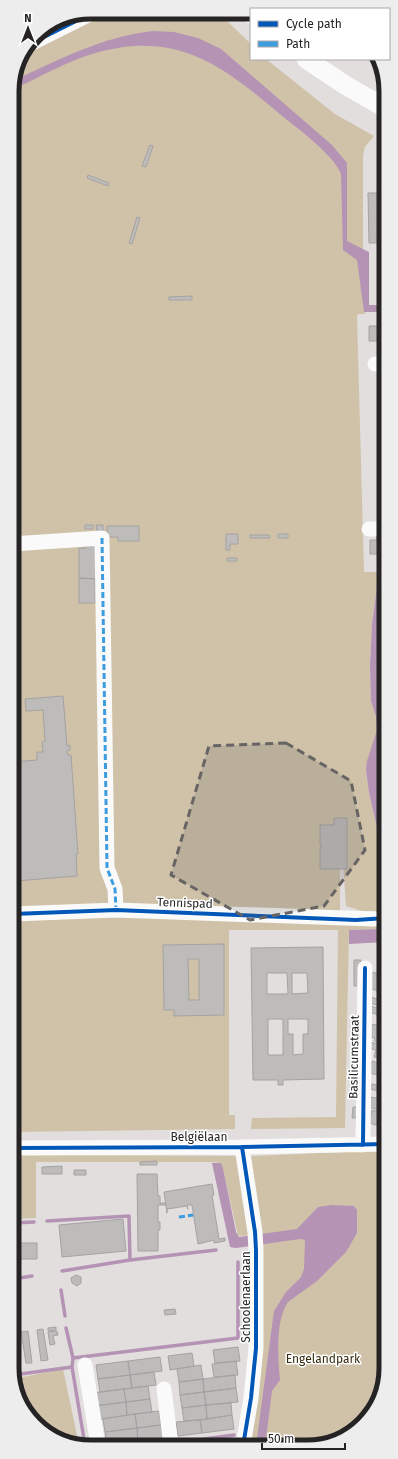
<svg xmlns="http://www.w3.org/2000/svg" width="398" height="1459" font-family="'Fira Sans',sans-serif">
<rect width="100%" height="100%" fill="#e1dedd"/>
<path fill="#cfc2a8" d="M111 12 215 13 226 20 251 44V59H266L335 114 374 136 365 147 363 155V265L365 314H358L357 316 364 572H379L372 624 370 666 371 701 376 717 377 731 366 770 369 793 378 832 380 911H362L346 906 340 819V916L380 919V929L349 930 345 1128 251 1129 252 1118 336 1117 338 930H229V1115H235V1129L13 1132 12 86 22 53Z
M386 1150V1373L366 1420 318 1446H249L263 1338 262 1235 238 1236 223 1168 221 1163 210 1162H36V1218L13 1219V1155L252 1156Z
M63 1369 79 1445H75L35 1424 13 1379Z"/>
<path fill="#b593b4" d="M153 31 174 32 198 38 221 49 332 145 347 163V241L369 252V305H385V312H364L357 260 343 250 341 174C334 155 297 128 281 115 221 64 175 29 92 54 68 61 36 79 12 90L13 81C58 60 104 36 153 31Z
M379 572H386V911H380L378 832 369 793 366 770 367 761 377 730 376 717 371 701 370 666 372 624Z
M380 919H386V942L349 944V930L380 929Z
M212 1163H221L223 1168 236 1232 239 1237 297 1229 318 1207 332 1205 354 1206 357 1210V1233L346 1252 317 1281 288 1302C275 1320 278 1359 280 1380L272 1391 265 1446H256L274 1311 286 1292 301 1277 304 1269 305 1240 300 1239 236 1248 230 1247Z"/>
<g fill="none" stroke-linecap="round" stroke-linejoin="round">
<path stroke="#b593b4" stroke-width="3.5" d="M47 1221 129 1216 130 1260 216 1250
M13 1223 34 1222
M62 1271 130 1260
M13 1279 32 1276
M61 1290 65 1316
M66 1328 73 1358
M72 1367 85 1445
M13 1375 72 1367 73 1358 238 1338V1262
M175 1443 234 1435
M156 1446 167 1444"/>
</g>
<path fill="#bebcbb" stroke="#a4a2a2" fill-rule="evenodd" d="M150 145 153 146 146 167 142 166Z
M88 175 109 183 108 186 87 178Z
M378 187 383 192 385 189V243H369L368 193H377Z
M137 217 140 218 132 244 129 243Z
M192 296V300H169V297Z
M369 326H378V341H369Z
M378 326H385V341H378Z
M380 373H385V382H380Z
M380 382H385V391H380Z
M380 391H385V400H380Z
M380 400H385V409H380Z
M380 409H385V417L380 418Z
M385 417V426L381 427 380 418Z
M385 426V435H381V427Z
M381 435H385V444H381Z
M381 444H385V453H381Z
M381 453H385V462H381Z
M381 462H385V472H381Z
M381 472H385V480H381Z
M381 480H385V489L381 490Z
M385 489V498H381V490Z
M381 498H385V507H381Z
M381 507H385V516H381Z
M85 525H93V529H85Z
M96 525H103V531H97Z
M107 526H139V541H118V537H107Z
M379 533V554H370V540H377L376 536Z
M379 533 383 536 381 540H385V554H379Z
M226 534H238V544H230V550H226Z
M278 534H288V538H278Z
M250 535H269L270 538H250Z
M86 544H99L100 579 79 578V548H86Z
M227 558H237V561H227Z
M79 578 95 579V603H79Z
M63 696 67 746 70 745V750L67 751 68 755H71L78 854H76L77 876 16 881 12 840V772H15L14 762 37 760V752H43L42 742 45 741 43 710 26 711 25 699Z
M334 818H347V869H320V848H321V845H320V825H334Z
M224 944V1015L174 1016V1010H164L163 945ZM188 959H199V1000H189Z
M323 947 324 1079 283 1080V1085H278V1080H253L251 948ZM267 973H287L288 994H267ZM292 973H307L308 993 292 994ZM268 1019H283V1055H268ZM288 1019H308V1034H303V1054L293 1055V1034H288Z
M354 960H361L360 986H354Z
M372 972 386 976V993L368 988Z
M379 992 386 994V1007L369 1003 371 997 377 999Z
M370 1006 386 1010V1017L369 1012Z
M371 1024 386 1027V1041L381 1040 380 1043 374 1041 375 1038 367 1036Z
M370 1042 386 1046 385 1060 374 1057 376 1050 368 1048Z
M353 1047H359V1057H353Z
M372 1061 386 1065V1077L369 1073Z
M353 1073H358V1083H353Z
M372 1084 386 1087V1093L370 1089Z
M367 1097 386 1099V1112L365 1106Z
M353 1107H359V1118H352Z
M372 1110 386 1114V1128L369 1123Z
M157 1161V1165H140V1162Z
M62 1166V1174H42V1167Z
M74 1170H86V1175H74Z
M137 1174H157L158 1196H160V1203H165L166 1205H158V1222H160V1230H158V1251H138Z
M212 1184 214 1195H212L219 1239 225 1238V1241L214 1243V1240L198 1244 192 1205H187L188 1209 187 1206 167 1209V1213L164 1192Z
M123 1219 126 1251 62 1257 59 1225Z
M13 1243H37V1259H13Z
M76 1275 81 1277V1283L77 1286 72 1283 71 1278Z
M175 1309 176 1314 165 1315 164 1310Z
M56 1327V1330L48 1331V1328Z
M43 1329 48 1360 41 1361 37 1330Z
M28 1331 32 1363H26L21 1332Z
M57 1331 58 1335 53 1336 55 1344 50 1345 48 1332Z
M13 1337 17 1365 13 1366Z
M238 1347 240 1361 215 1363 213 1350Z
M192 1353 194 1366 170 1370 168 1356Z
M160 1357 162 1371 130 1375 128 1361Z
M128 1361 130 1375 98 1379 96 1365Z
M236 1361 238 1375 214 1377 212 1364Z
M201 1365 203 1379 179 1382 177 1369Z
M154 1372 156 1385 132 1388 130 1375Z
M130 1375 132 1388 100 1392 98 1379Z
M235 1375 236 1388 204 1392 203 1379Z
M203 1379 204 1392 180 1395 179 1382Z
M148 1386 150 1399 126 1402 124 1389Z
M236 1388 238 1402 206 1405 204 1392Z
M124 1389 126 1402 94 1406 92 1393Z
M204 1392 206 1405 182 1408 180 1395Z
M150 1399 152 1412 127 1415 126 1402Z
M126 1402 127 1415 96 1420 94 1406Z
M231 1403 232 1415 207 1419 206 1405Z
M206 1405 207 1419 184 1421 182 1408Z
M159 1411 161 1425 137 1428 135 1414Z
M135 1414 137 1428 105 1432 103 1419Z
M232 1415 234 1429 202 1433 200 1420Z
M200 1420 202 1433 178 1436 176 1422Z
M161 1425 163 1438 138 1442 137 1428Z
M137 1428 138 1442 107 1446 105 1432Z"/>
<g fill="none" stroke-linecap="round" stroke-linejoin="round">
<path stroke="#fafafa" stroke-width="15" d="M28 45 94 12
M375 364H385
M369 529H385
M12 544 102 538 107 868 115 889 116 910
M13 914 116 910 374 919
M363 1145 365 968
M242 1147 255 1232 256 1250V1348L251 1398 243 1446
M13 1148 242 1147 386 1144
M85 1365 98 1446
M164 1389 171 1446"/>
<path stroke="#fafafa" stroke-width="19" d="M250 13 251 14
M306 59 345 85 385 108"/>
<path stroke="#3c9ce0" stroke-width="3" stroke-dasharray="6 3" stroke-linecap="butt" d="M102 538 107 868 115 889 116 910
M179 1217 193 1215"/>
<g stroke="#fff" stroke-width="6">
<path id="cycleway" d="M28 45 94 12
M13 914 116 910 356 920 386 918
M363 1145 365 968
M242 1147 255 1232 256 1250V1348L251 1398 243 1446
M13 1148 242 1147 386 1144"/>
</g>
<use href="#cycleway" stroke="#0057b8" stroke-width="4"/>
</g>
<path fill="#676464" fill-opacity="0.2" stroke="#676464" stroke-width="3" stroke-dasharray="8 5" stroke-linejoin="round" d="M286 743 351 781 365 850 324 906 250 920 171 875 209 746Z"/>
<g text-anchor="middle" stroke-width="3" stroke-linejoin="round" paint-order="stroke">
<g font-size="12" fill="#252323" stroke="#fff">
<text transform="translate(185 903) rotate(2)" y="4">Tennispad</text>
<text transform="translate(354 1057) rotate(-89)" y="4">Basilicumstraat</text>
<text x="199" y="1141">Belgiëlaan</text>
<text transform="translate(246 1297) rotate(-90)" y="4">Schoolenaerlaan</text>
</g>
<g font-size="12" fill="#372b0e" stroke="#fff">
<text x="323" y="1363">Engelandpark</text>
</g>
</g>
<path d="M0 0H398V1459H0ZM91 19H307A72 72 0 0 1 379 91V1368A72 72 0 0 1 307 1440H91A72 72 0 0 1 19 1368V91A72 72 0 0 1 91 19Z" fill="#eeeded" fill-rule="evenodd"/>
<path fill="none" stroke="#252323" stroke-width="5" d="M91 19H307A72 72 0 0 1 379 91V1368A72 72 0 0 1 307 1440H91A72 72 0 0 1 19 1368V91A72 72 0 0 1 91 19Z"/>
<rect x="250" y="8" width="140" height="52" fill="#ffffff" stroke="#a8a7a7"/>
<rect x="258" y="21" width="20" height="6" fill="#0057b8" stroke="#a8a7a7"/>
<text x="286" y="28" font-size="12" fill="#252323">Cycle path</text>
<rect x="258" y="41" width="20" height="6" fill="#3c9ce0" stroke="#a8a7a7"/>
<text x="286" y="48" font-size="12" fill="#252323">Path</text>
<g transform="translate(28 28)" stroke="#ffffff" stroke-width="3" paint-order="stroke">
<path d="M0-3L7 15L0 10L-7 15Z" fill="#252323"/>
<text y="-6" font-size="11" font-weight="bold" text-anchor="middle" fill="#252323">N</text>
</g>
<path d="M262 1443v6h83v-6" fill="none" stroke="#252323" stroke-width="2"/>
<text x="268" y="1443" font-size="12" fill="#252323" stroke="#ffffff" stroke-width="3" paint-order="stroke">50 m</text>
</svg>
